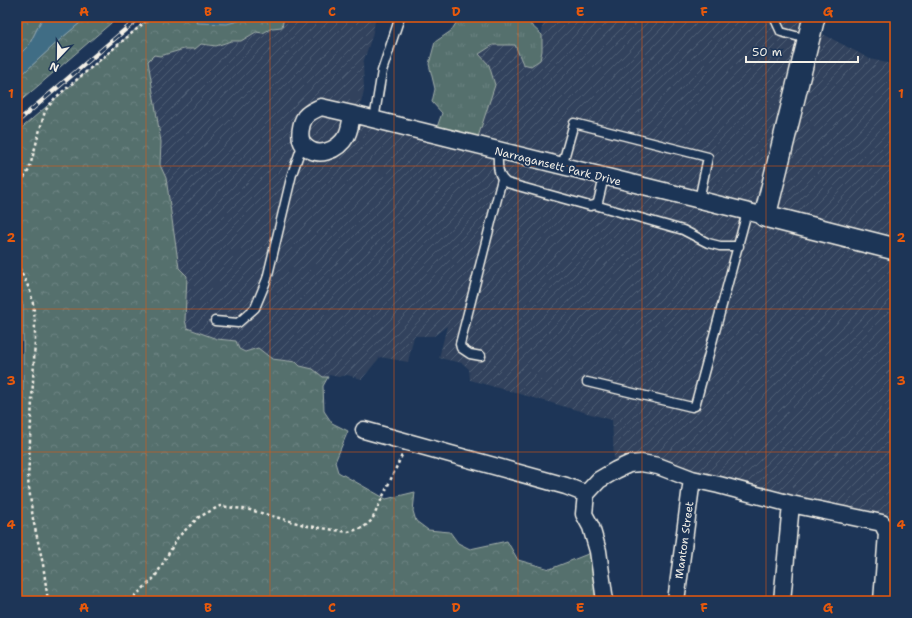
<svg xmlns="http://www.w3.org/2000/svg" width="912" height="618" font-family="'Shantell Sans',sans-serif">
<defs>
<pattern id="industrial-furrows" width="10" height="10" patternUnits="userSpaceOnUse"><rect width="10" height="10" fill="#32435d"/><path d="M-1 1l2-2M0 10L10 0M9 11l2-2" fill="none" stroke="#505f74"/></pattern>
<pattern id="grass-tufts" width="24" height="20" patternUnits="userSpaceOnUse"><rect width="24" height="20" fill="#546f6d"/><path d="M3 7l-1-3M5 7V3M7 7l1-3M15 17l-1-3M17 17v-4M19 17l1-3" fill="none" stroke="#6d8482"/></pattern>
<pattern id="forest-crowns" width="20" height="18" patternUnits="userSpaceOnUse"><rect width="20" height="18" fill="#546f6d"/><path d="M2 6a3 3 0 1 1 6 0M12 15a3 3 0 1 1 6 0" fill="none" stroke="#6d8482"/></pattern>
</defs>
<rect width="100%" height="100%" fill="#1d3557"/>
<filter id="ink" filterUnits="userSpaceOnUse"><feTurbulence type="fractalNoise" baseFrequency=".025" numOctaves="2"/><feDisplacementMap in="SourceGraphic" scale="8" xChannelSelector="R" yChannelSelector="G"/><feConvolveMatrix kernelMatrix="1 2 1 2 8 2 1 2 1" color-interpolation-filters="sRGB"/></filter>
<g filter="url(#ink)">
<path fill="url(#industrial-furrows)" d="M284 17H376L372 36 363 63 364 90 359 112 474 139 479 54 493 45H515L523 64 531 66 540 60 542 51V28L545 17H823L821 33 870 59 895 65V528L886 533 720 477 697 471 687 473 633 457 614 459 612 420 470 380 469 369 462 363 439 358 447 326 434 336H414L408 362 380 357 362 379 347 375 339 377 329 375 328 377H323L313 369 300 366 296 362 272 359 258 348 245 352 239 349 236 341 217 339 187 328 185 320 179 268 166 178 160 165 161 142 148 61 154 55 160 56 184 49H195L201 43 216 46 231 41H241L256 32 263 33 272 28 282 27Z"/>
<path fill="url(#grass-tufts)" stroke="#a4b0aa" d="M460 17 513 18 528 22 542 35V51L540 60 531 66 523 64 515 45H493L479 54 489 65 495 85 478 137 436 130 442 113 432 102 435 89 429 64 435 42 451 31Z"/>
<path fill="url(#forest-crowns)" stroke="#a4b0aa" d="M17 17H43L29 45 17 57Z
M87 17H118L17 104V79L63 37Z
M150 17H198L196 22 254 17H284L282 27 272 28 263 33 256 32 241 41H231L216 46 201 44 195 49H184L160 56 154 55 148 61 161 142 160 165 166 178 179 268 187 276 185 320 187 328 217 339 236 341 239 349 245 352 258 348 272 359 296 362 300 366 313 369 323 377H328L323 386 324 411 332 423 348 431 335 462 338 472 386 499 415 492 413 511 416 521 428 530 450 532 458 543 470 549 507 541 518 560 550 569 593 552 603 601H17V475L23 413V305L17 291V132Z"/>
<path fill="#416d85" stroke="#89a2ad" d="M43 17H87L63 37 17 79V57L29 45Z
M198 17H254L227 24 196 23Z"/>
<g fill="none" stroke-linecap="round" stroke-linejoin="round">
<g stroke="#f4f1e8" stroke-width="11">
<path id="service" d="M774 17 781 32 807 39
M374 120 382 71 400 17
M498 151C498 162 496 176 507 183L590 206 595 205 598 202 604 177
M562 166 574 123 708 157 699 200
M595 205 683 230 708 243 720 246H739
M215 321 238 323 255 308 267 279 292 174 303 143
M481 356 470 354 461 348 460 344 502 179
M587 382 692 407 695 406 747 212"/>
</g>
<g stroke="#f4f1e8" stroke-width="19">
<path id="minor" d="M321 107 352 114C351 121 350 129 347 135 338 151 316 160 303 144 298 137 301 123 305 117 309 112 315 110 321 107Z
M352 114 765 216
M364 430 566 486 586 494
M605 601 598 551 591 527 584 514 586 494 599 480 616 470 629 464 641 463 658 466 692 479 719 485 791 504 882 523 887 533 882 601
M676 601 692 479
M782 601 791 504"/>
</g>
<g stroke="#f4f1e8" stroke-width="24">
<path id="tertiary" d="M814 17 765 216 895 249"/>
</g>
<path stroke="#f4f1e8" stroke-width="2.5" stroke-dasharray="3 3" stroke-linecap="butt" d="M17 188 29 170 45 111 55 98 151 17
M17 263C21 272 26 281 30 291 35 307 35 324 35 341L28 480 33 519 43 564 48 601
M130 601 155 577 178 537 199 517 220 506 250 510 308 526 348 532 363 528 372 520 402 455"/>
<use href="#service" stroke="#1d3557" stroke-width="8"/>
<use href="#minor" stroke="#1d3557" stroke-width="16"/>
<use href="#tertiary" stroke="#1d3557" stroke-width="21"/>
<g stroke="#f4f1e8" stroke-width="4.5">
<path id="rail" d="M17 122 140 17"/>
</g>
<use href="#rail" stroke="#1d3557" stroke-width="3" stroke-dasharray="9" stroke-linecap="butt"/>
</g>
</g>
<path fill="none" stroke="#e8590c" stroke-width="1" stroke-opacity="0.55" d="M146 17V601M270 17V601M394 17V601M518 17V601M642 17V601M766 17V601M17 166H895M17 309H895M17 452H895"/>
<g text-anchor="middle" stroke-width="4" stroke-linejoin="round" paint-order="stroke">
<g font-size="11" fill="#f4f1e8" stroke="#1d3557">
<text transform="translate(558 166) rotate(14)" y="4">Narragansett Park Drive</text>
<text transform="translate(684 540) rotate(-82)" y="4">Manton Street</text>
</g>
</g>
<rect width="912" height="618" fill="none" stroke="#1d3557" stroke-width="44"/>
<g transform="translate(58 58) rotate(202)" stroke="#1d3557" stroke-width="3" paint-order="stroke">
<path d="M0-3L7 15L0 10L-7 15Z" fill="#f4f1e8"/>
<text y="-6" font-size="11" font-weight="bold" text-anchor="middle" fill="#f4f1e8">N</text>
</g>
<path d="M746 56v6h112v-6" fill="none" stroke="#f4f1e8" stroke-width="2"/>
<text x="752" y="56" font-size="12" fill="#f4f1e8" stroke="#1d3557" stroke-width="3" paint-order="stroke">50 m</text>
<rect x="22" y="22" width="868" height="574" fill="none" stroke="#e8590c" stroke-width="1.5"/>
<g font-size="13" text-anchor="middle" font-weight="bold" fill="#e8590c">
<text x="84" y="16">A</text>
<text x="208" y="16">B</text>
<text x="332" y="16">C</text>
<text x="456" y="16">D</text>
<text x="580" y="16">E</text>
<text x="704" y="16">F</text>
<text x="828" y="16">G</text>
<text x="11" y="98">1</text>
<text x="901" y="98">1</text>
<text x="11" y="242">2</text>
<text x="901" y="242">2</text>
<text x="11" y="385">3</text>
<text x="901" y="385">3</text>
<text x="11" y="529">4</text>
<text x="901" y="529">4</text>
<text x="84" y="612">A</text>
<text x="208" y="612">B</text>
<text x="332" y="612">C</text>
<text x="456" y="612">D</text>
<text x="580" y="612">E</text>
<text x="704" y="612">F</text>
<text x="828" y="612">G</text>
</g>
</svg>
